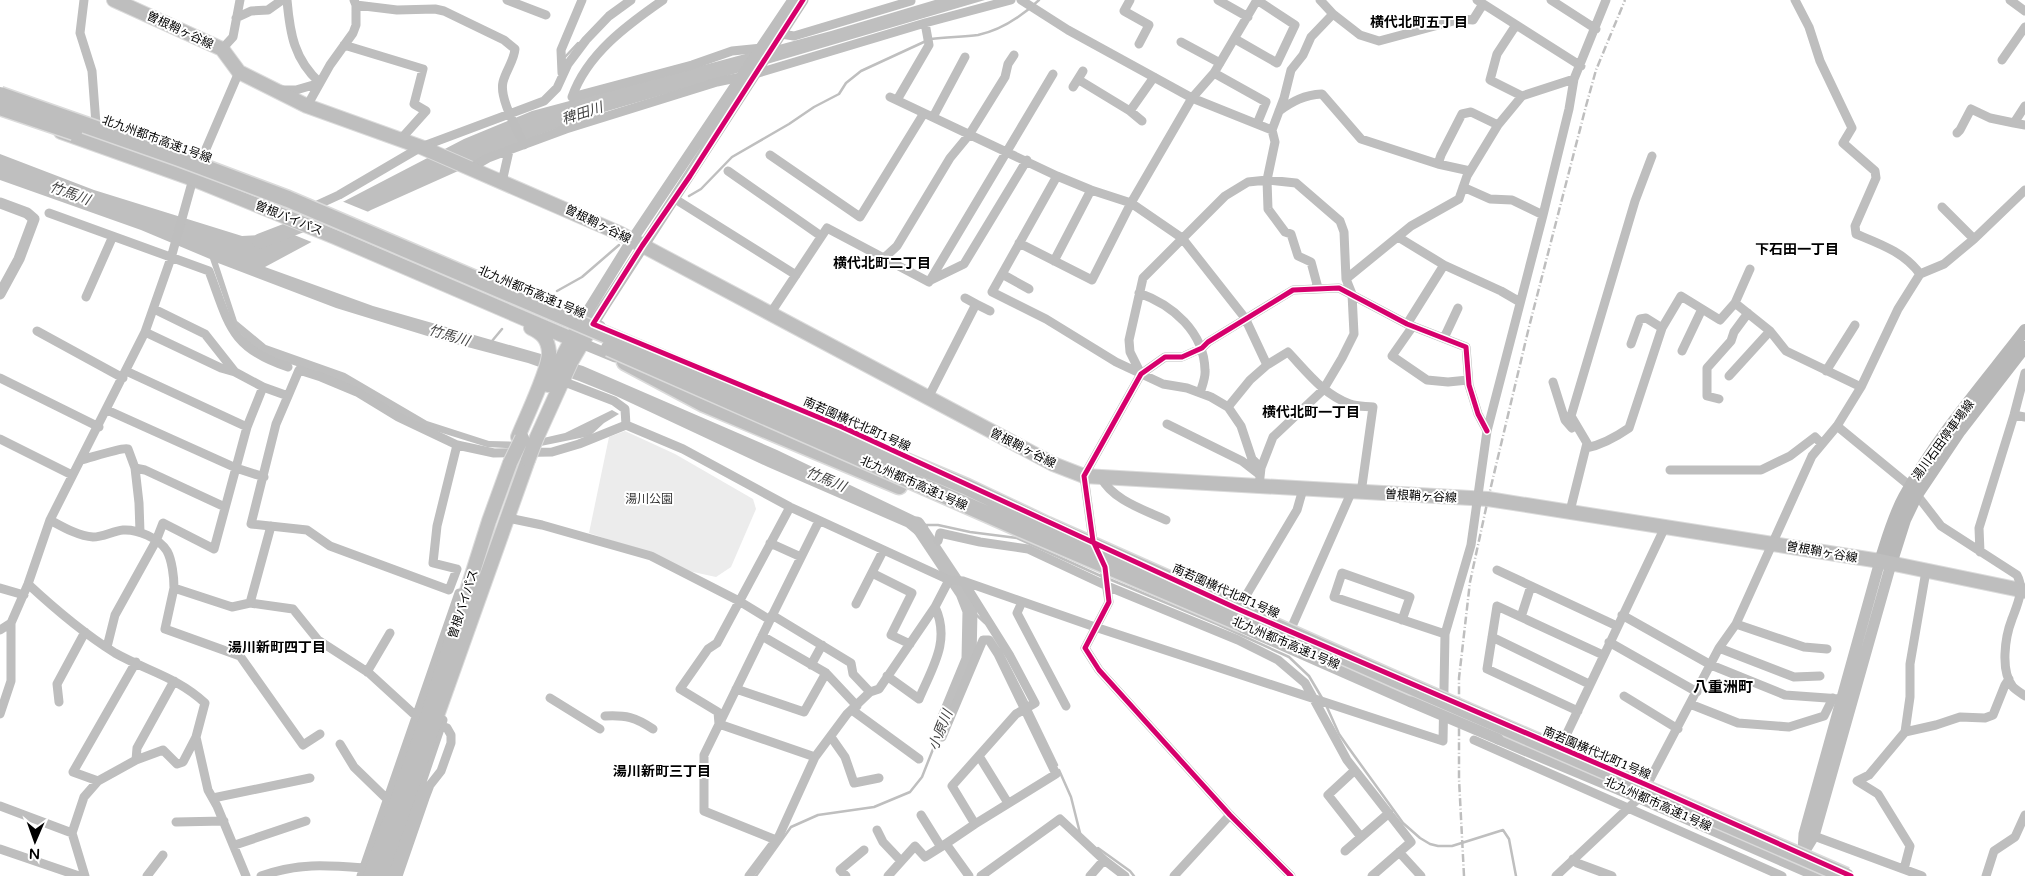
<svg xmlns="http://www.w3.org/2000/svg" width="2025" height="876" font-family="'Varela Round','Noto Sans JP',sans-serif">
<rect width="100%" height="100%" fill="#fff"/>
<path fill="#ececec" d="M625 431 675 454 753 499 756 509 731 567 716 577 684 570 655 555 589 533 609 437Z"/>
<path fill="#bfbfbf" d="M935 0H985L594 115 541 134 371 210 265 267 373 306 583 366 777 450 921 519 928 526V540L923 541 906 527 768 467 616 396 579 381 528 363 437 339 336 308 218 263 237 321 266 345 345 373 427 421 489 441 526 442 565 433 612 410 619 414 604 423 590 436 526 449 487 447 426 428 330 377 266 356 253 348 233 325 210 259 141 230 0 180V154L94 190 242 236 281 234 464 139 532 111 831 31Z"/>
<path fill="#fff" d="M339 200 371 213 314 243 282 230Z"/>
<g fill="none" stroke-linecap="round" stroke-linejoin="round">
<path stroke="#bfbfbf" stroke-width="2.5" d="M931 39C947 37 963 37 978 35 1002 30 1022 16 1039 0
M565 57 578 43
M689 196 701 189 732 157 789 124 814 107 839 94 846 83 861 71 926 41
M557 291 582 277 619 245
M492 341 502 329
M926 525H938L970 532 1017 538 1103 577
M1109 579 1217 624 1289 657 1309 676 1322 698
M969 608 985 623
M1000 649 1028 704
M1326 705 1339 734 1348 747 1403 823 1420 838 1430 844 1438 846H1452L1503 830 1509 839 1516 876
M1030 709 1057 765
M1059 770 1071 797 1080 833
M1098 848 1130 871 1134 876
M756 876 791 827 818 815 874 807 910 792 922 777 939 734"/>
<path stroke="#bfbfbf" stroke-width="15" d="M260 241 304 224
M917 524 963 593 970 611 969 659 941 727"/>
<g stroke="#dbdbdb" stroke-width="16">
<path id="primary" d="M114 0 222 49 239 72 307 106 421 147 619 233 1053 464 1084 476 1488 499 1880 561 2025 591"/>
</g>
<g stroke="#dbdbdb" stroke-width="16">
<path id="trunk" d="M61 132 193 179 335 237 581 343
M548 385 576 331
M518 437C525 419 550 368 549 352 548 339 542 333 531 328
M537 437 571 362 593 324 589 321
M370 876 426 720 489 521 510 463
M380 876 528 460"/>
</g>
<g stroke="#dbdbdb" stroke-width="19">
<path id="motorway" d="M625 362 704 404 899 486
M928 479 984 502"/>
</g>
<path stroke="#bebebe" stroke-width="9" d="M84 0 80 33 92 71 96 124
M287 0C290 34 294 59 320 83
M507 0 546 15
M663 0C627 25 587 54 572 97L692 65 732 51 762 48
M1021 0 1068 30 1192 98 1272 130
M1130 0 1124 11 1149 25 1139 44
M1218 0 1248 17
M1477 0 1581 66
M1551 0 1596 29
M1795 0 1809 27 1820 61 1852 128 1843 143 1875 171 1876 178 1855 226 1856 234C1880 244 1904 252 1920 274
M2010 0 2025 11
M356 5 397 10 435 9 444 11 504 40 515 49C514 61 506 70 503 82 499 98 517 129 524 145
M1333 14 1360 35 1379 41 1461 19 1473 20 1483 4
M236 18 251 11 268 10 282 0
M1516 25 1497 54 1490 80 1522 96
M781 34 794 36 911 1 909 0
M1235 39 1277 63 1295 25 1257 0
M1181 42 1220 63
M344 45 423 69 414 104 426 111 400 140
M222 49 233 37 240 0
M2002 60 2025 27
M562 73 561 50 582 0
M1214 73 1266 102 1257 124
M1079 80 1130 111 1154 77
M1073 87 1083 71
M278 90H296L320 83
M890 97 1057 176 1091 190 1131 203 1182 238 1245 318 1267 365 1288 352C1307 372 1324 395 1350 404 1357 407 1366 406 1373 407L1361 493
M897 100 929 45 925 23
M307 106 330 65 353 33 356 25V5L354 0
M2025 106 2014 123 2025 125
M1130 111 1142 121
M1279 111C1293 101 1304 95 1322 94L1361 139 1438 164 1470 171
M933 117 965 57
M1957 133 1960 130 1971 109 1990 118 2014 123
M770 155 860 217 924 113
M1438 164 1441 155 1462 114 1471 112 1498 125
M469 169 488 158 566 129 717 82 755 74 925 23 1011 0
M728 171 821 236
M1057 176 992 292 1046 319 1116 362 1163 384 1187 388 1211 397 1228 407 1241 426 1252 459 1261 468
M502 182 509 151
M1463 187 1490 199 1512 200 1543 215
M675 199 796 275
M315 206 339 195 421 147 544 101 557 88 568 64 586 40 609 16 631 0
M1942 207 1974 239
M49 213 209 271C229 324 230 348 288 367
M1398 237 1444 265 1501 291 1520 302
M1019 243 1092 280 1131 203 1192 98 1214 73 1257 0
M884 258 897 246 950 158 969 135 1005 77 1008 64 1014 55
M1054 261 1091 190
M1002 274 1029 289
M1346 279 1411 226 1459 199 1467 176 1498 125 1522 96 1574 79
M929 281 964 264 1027 160
M1318 288 1311 262 1298 256 1291 234 1285 232 1268 209 1267 180 1275 142 1272 130 1284 98 1291 70 1303 55 1311 37 1333 14 1320 0
M1139 293C1173 305 1204 332 1205 370 1206 377 1202 386 1200 393
M86 297 113 236
M1735 303 1770 331 1786 351 1861 387
M976 304 990 311
M154 309 205 334 235 372 263 387 288 396 276 424 251 524 307 530 330 546 449 590 457 569 433 563 437 526 457 445
M770 314 827 228 929 282 1053 74
M1407 324 1444 265
M1413 326 1392 356 1427 380 1448 382 1468 380
M37 331 123 378
M145 332 221 368 235 372
M1444 338 1458 308
M1631 344 1640 319 1646 318 1662 328
M1682 351 1702 309
M126 371 247 427
M1826 371 1855 325
M1141 374 1130 352 1129 340 1143 278 1225 196 1248 182 1267 180 1296 183 1340 221 1344 232 1346 279 1352 294 1354 334 1342 358 1323 390 1273 437 1261 468 1259 486
M1729 376 1770 331
M0 378 99 427
M562 381 614 401 625 409 626 425 683 449 790 507 949 580 963 581 1095 627 1443 741 1445 634 1471 545 1487 431 1543 215 1569 109 1574 79 1606 0
M1553 382 1565 420 1572 428 1576 425
M288 396 299 370 321 377 357 392 398 417 457 445 494 453 552 452 579 444 626 425
M928 398 976 304 965 298
M1719 399 1707 396V368L1731 341 1734 332 1748 313
M1228 407 1250 380 1267 365
M107 410 236 468 264 477
M2014 415 2025 417
M1167 424 1242 461 1260 475
M1837 426 1910 486 1941 526 2017 575C2025 590 2017 605 2012 619 2005 637 2000 671 2013 687 2016 690 2021 693 2025 696
M0 439 72 475
M1586 448C1602 445 1616 437 1629 428L1662 328 1681 296 1720 320 1735 303 1750 269
M81 460C90 458 123 447 128 449L135 468
M1670 470H1761L1790 456 1815 437 1822 444
M1101 477C1112 500 1145 510 1166 520
M790 507 717 643 708 649 680 689 718 712 719 724 815 757
M1570 511 1587 443 1571 416 1635 201 1652 156
M513 519 542 525 651 556 739 601 770 620 819 521
M50 520C63 527 78 536 93 537 103 537 113 531 123 530 137 529 159 538 167 551 172 560 174 577 174 588L232 607 250 603 293 609 318 640 369 673 416 716 447 728 451 735V743L441 771 430 785 425 798 398 876
M140 532 139 503 135 468 145 470 225 507
M938 541 940 533 980 542 1028 549 1107 586 1238 640 1278 660 1305 683 1347 760 1411 842 1372 876
M770 543 801 557
M1095 546 1093 541 1084 476 1141 374 1165 357H1182L1202 348 1208 342 1293 290 1339 288 1407 324 1466 347 1469 385 1478 414 1487 431
M1980 552 1979 528 2014 415 2025 373
M1103 563 1109 602 1085 648 1099 670 1230 815 1291 876
M1497 570 1617 626
M872 573 912 593 891 635 910 644
M28 584C56 610 83 633 115 653 147 671 177 677 205 703L196 737 183 762 177 764 163 750 136 760 98 781 84 797 72 833 85 876
M0 588 24 595
M174 588 165 629 240 656 303 745 320 734
M1022 602 1017 613 1066 706
M250 603 271 526
M856 604 883 551
M1238 609 1297 510 1303 489
M772 615 851 663 853 674 870 692
M1622 615 1711 665 1785 695 1841 699
M1521 617 1531 586
M770 620 704 755V811L776 840
M1402 620 1410 597 1342 573 1334 597 1445 634
M1736 624 1804 647 1827 649
M0 630 11 623
M1290 631 1351 493
M762 636 826 673 857 706
M1492 637 1589 684
M1609 642 1697 692
M107 647 115 615 156 541 163 523 214 549 247 427 263 387
M1719 648 1794 677 1820 676
M811 665 822 645
M367 672 390 633
M887 676 919 699C932 668 951 641 935 607
M736 689 804 712 826 673
M1624 696 1678 729
M550 698 600 729
M59 702 57 684 85 632
M1690 704 1738 723 1789 727 1824 716 1833 698
M852 710 919 759
M1578 711 1487 669 1497 606 1603 655
M0 714 11 681V623L28 584 50 520 145 332 171 258 193 179 239 72
M605 716C626 715 635 717 653 729
M1905 732 1936 725 1960 717 1985 718 1993 715 2005 685 2009 679
M196 737 208 790 217 806 246 876
M831 737 845 757 854 783 879 778
M942 737 980 647 983 640H989L998 654 1056 774 975 824
M1474 740 1782 876
M340 744 354 767 388 800
M1560 748 1665 527
M979 756 1008 803
M136 760 137 748 174 681
M1355 770 1328 795 1361 837
M98 781 73 772 136 662
M213 798 310 778
M0 806 72 833
M921 815 941 847 975 824 952 786 1016 714 1035 703 1010 656 963 581
M176 822 224 821
M877 830 883 842 901 861
M1814 836 1922 876
M946 844 969 876
M235 845 306 821
M0 849 79 876
M1345 851 1389 813
M1399 852 1421 876
M1573 859 1577 863 1612 876
M1904 869 1910 846 1878 794 1857 781 1869 775 1905 732 1910 697V664L1926 571
M147 876 163 855
M261 876C298 863 325 865 364 868
M361 876 459 593
M390 876 443 720
M749 876 779 836 815 757 847 714 870 692 879 689 935 607 949 580
M846 876 840 870 864 850
M888 876 915 846 925 857 941 847
M981 876 1060 819 1104 860
M1090 876 1104 860 1125 876
M1174 876 1230 815
M1556 876 1639 798 1647 785 1719 648 1736 624 1812 456 1837 426 1861 387 1898 309 1920 274 1944 264 1974 239 2025 190
M1986 876 1994 851 2015 837 2025 815"/>
<path stroke="#bebebe" stroke-width="11" d="M0 203 27 213 34 219 19 259 0 294
M583 319 632 240 793 0
M600 326 593 324 603 308 803 0
M581 343 615 357
M1234 624 1411 702
M1498 739 1639 798 1817 876
M1803 852 1804 834 1880 561
M1800 863 1803 854 1814 836 1891 564"/>
<path stroke="#b8b8b8" stroke-width="12" d="M1880 561C1887 540 1893 517 1904 497 1935 439 1985 382 2025 330
M1891 564 1905 520 1917 495 1960 431 2025 347"/>
<use href="#primary" stroke="#bebebe" stroke-width="14"/>
<use href="#trunk" stroke="#bebebe" stroke-width="14"/>
<use href="#motorway" stroke="#bebebe" stroke-width="16"/>
<path stroke="#bebebe" stroke-width="2.5" stroke-dasharray="8 2.5 1 2.5" stroke-linecap="butt" d="M1464 876 1459 779V678L1470 582 1488 499 1529 327 1586 106 1596 70 1625 0"/>
<g stroke="#dbdbdb" stroke-width="16" stroke-linecap="butt">
<path id="trunk-bridge" d="M528 460 537 437
M510 463 522 438"/>
</g>
<g stroke="#dbdbdb" stroke-width="19" stroke-linecap="butt">
<path id="motorway-bridge" d="M0 95 179 158 288 199 389 242 597 331 967 487 1047 525 1394 679 1846 876
M0 107 74 132
M609 348 1023 530 1242 624"/>
</g>
<path stroke="#bebebe" stroke-width="11" d="M1411 702 1498 739"/>
<use href="#trunk-bridge" stroke="#bebebe" stroke-width="14"/>
<use href="#motorway-bridge" stroke="#bebebe" stroke-width="16"/>
<g stroke="#fff" stroke-width="8">
<path id="cycleway" d="M803 0 690 176 642 246 593 324 842 427 1238 609 1647 785 1851 876
M1291 876 1230 815 1099 670 1085 648 1109 602 1105 567 1093 541 1084 476 1141 374 1165 357H1182L1202 348 1208 342 1293 290 1339 288 1407 324 1466 347 1469 385 1478 414 1487 431"/>
</g>
<use href="#cycleway" stroke="#d6006c" stroke-width="5"/>
</g>
<g text-anchor="middle" stroke-width="4" stroke-linejoin="round" paint-order="stroke">
<g font-size="12" fill="#000" stroke="#fff">
<text transform="translate(180 30) rotate(25)" y="4">曽根鞘ヶ谷線</text>
<text transform="translate(157 139) rotate(20)" y="4">北九州都市高速1号線</text>
<text transform="translate(289 218) rotate(22)" y="4">曽根バイパス</text>
<text transform="translate(598 224) rotate(26)" y="4">曽根鞘ヶ谷線</text>
<text transform="translate(532 292) rotate(23)" y="4">北九州都市高速1号線</text>
<text transform="translate(857 424) rotate(24)" y="4">南若園横代北町1号線</text>
<text transform="translate(1943 440) rotate(-54)" y="4">湯川石田停車場線</text>
<text transform="translate(1023 448) rotate(27)" y="4">曽根鞘ヶ谷線</text>
<text transform="translate(914 483) rotate(24)" y="4">北九州都市高速1号線</text>
<text transform="translate(1421 496) rotate(3)" y="4">曽根鞘ヶ谷線</text>
<text transform="translate(1822 552) rotate(10)" y="4">曽根鞘ヶ谷線</text>
<text transform="translate(1226 591) rotate(24)" y="4">南若園横代北町1号線</text>
<text transform="translate(463 604) rotate(-72)" y="4">曽根バイパス</text>
<text transform="translate(1286 643) rotate(23)" y="4">北九州都市高速1号線</text>
<text transform="translate(1597 753) rotate(23)" y="4">南若園横代北町1号線</text>
<text transform="translate(1658 804) rotate(24)" y="4">北九州都市高速1号線</text>
</g>
<g font-size="12" fill="#333" stroke="#fff">
<text x="649" y="503">湯川公園</text>
</g>
<g font-size="14" font-weight="bold" fill="#000" stroke="#fff">
<text x="1419" y="27">横代北町五丁目</text>
<text x="1797" y="254">下石田一丁目</text>
<text x="882" y="268">横代北町二丁目</text>
<text x="1311" y="417">横代北町一丁目</text>
<text x="277" y="652">湯川新町四丁目</text>
<text x="662" y="776">湯川新町三丁目</text>
</g>
<g font-size="14" font-style="italic" fill="#444" stroke="#fff">
<text transform="translate(582 113) rotate(-18)" y="5">稗田川</text>
<text transform="translate(70 193) rotate(20)" y="5">竹馬川</text>
<text transform="translate(449 335) rotate(17)" y="5">竹馬川</text>
<text transform="translate(826 479) rotate(23)" y="5">竹馬川</text>
<text transform="translate(940 730) rotate(-68)" y="5">小原川</text>
</g>
<g font-size="15" font-weight="bold" fill="#000" stroke="#fff">
<text x="1723" y="692">八重洲町</text>
</g>
</g>
<g transform="translate(35 841) rotate(182)" stroke="#ffffff" stroke-width="4" paint-order="stroke">
<path d="M0-4L9 19L0 12L-9 19Z" fill="#000000"/>
<text y="-8" font-size="14" font-weight="bold" text-anchor="middle" fill="#000000">N</text>
</g>
</svg>
